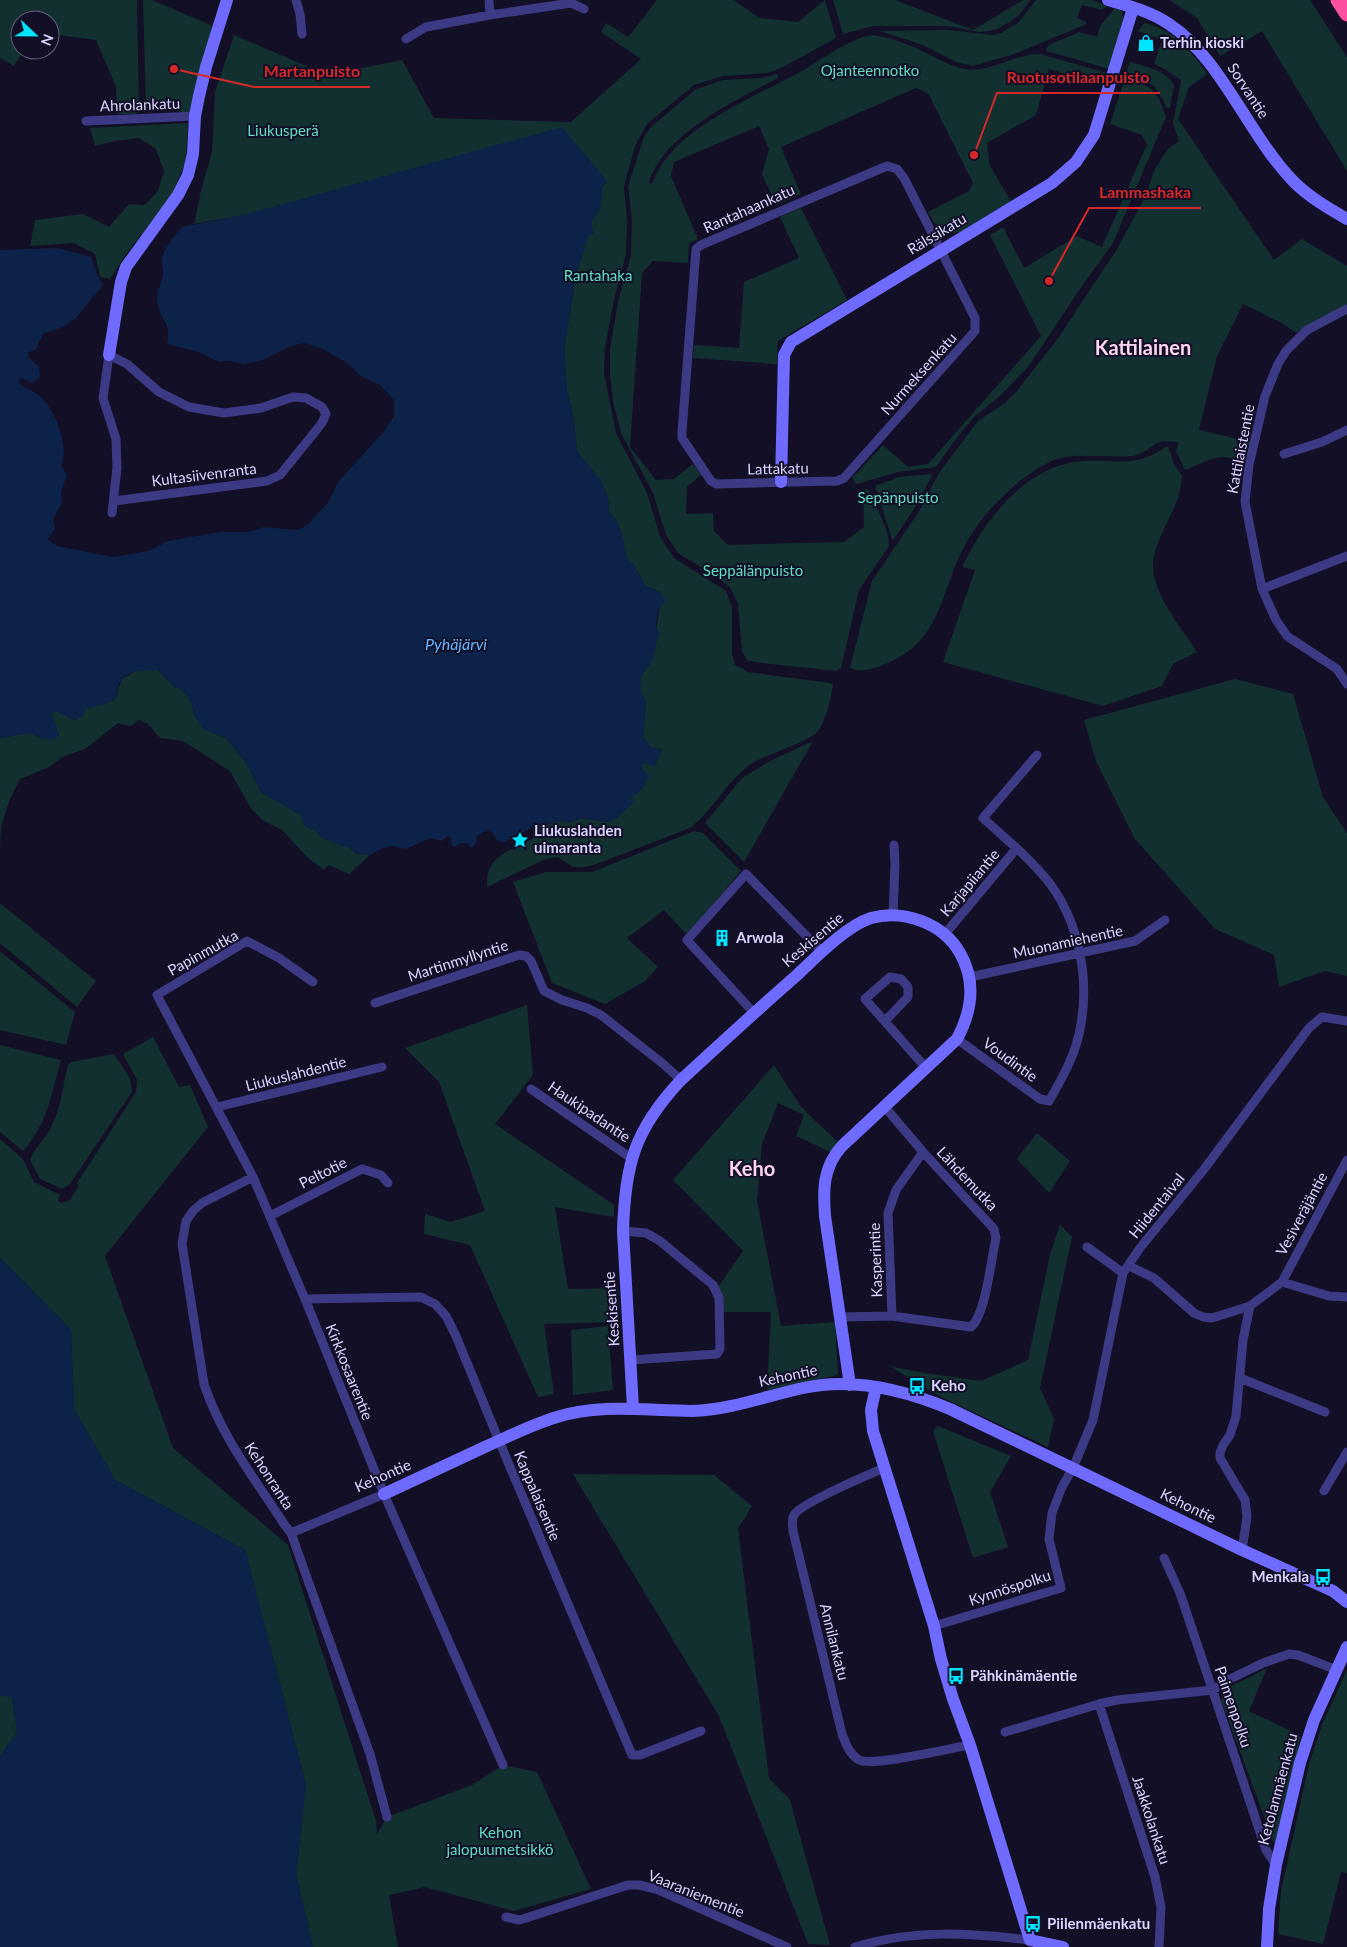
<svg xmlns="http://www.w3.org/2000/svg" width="1347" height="1947" font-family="Lato,sans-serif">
<rect width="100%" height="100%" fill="#130f26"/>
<path fill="#12302f" d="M0 0H137L139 109 136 114H117L116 87 96 40 50 34V20H20V50H24L14 66 0 58Z
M143 0H152L213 26 190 113 146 107Z
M657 0H734L759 18 798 22 825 0 836 38 781 68 767 73 723 76 694 85 647 124 635 146 624 187 627 220 626 254 614 300 605 347 604 373 616 433 647 493 660 536 674 558 726 591 732 607V654L735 665 748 672 830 683 833 685C831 698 826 722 817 732 809 742 768 754 754 762 727 779 715 809 690 828L594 865C573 870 574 867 557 857L543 860 487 887C486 854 509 852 533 839V827L561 821 571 822 581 818 607 822 631 797 641 766 662 750 650 747 643 737 646 701 641 693V676L653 659 661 593 646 586 633 564 626 558 622 534 616 520 609 512 608 497 601 481 577 451 574 420 567 390 564 350 576 275 591 223 601 206 602 187 607 181 243 215 194 224 201 191 212 152 215 92 234 35 327 75 402 60 434 118 571 122 641 59 601 32 606 23 628 37Z
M833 0H895L973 30 1023 0H1031L1020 14 1010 22 997 29 990 31 979 32 948 26H873L843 34Z
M1036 0H1092L1107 6 1102 10 1082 5 1077 18 1086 22 1087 24 1014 54 973 66 956 62 923 45 879 31 949 30 992 35 1001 33 1018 23Z
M1169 0H1310L1347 57V171L1262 31 1220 56 1197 18Z
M1115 8 1122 11 1123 19 1109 69 1047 51 1046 49 1049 45 1079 32 1097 37 1100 26Z
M1144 23C1170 27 1194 53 1207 74L1189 87 1178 119 1274 260 1302 239 1347 266V305L1318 319 1296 333 1282 323 1243 304 1217 356 1199 430 1255 443 1249 465C1217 451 1216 458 1185 470L1176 451 1179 442C1173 442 1166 441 1160 442 1152 444 1147 453 1133 456 1124 457 1113 456 1103 456 1091 456 1078 455 1065 457 1047 460 1027 475 1013 487 996 502 980 519 969 538 939 588 945 642 883 665 873 669 860 673 850 668L872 581 918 513 939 473 978 421 1005 403 1016 392 1059 337 1117 249 1146 195 1155 169 1168 149 1179 141 1173 123 1181 80 1165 69 1154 64 1162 40 1138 31Z
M871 35C894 37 912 46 932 56 943 61 953 67 965 69 991 73 1014 54 1040 54L1107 73 1103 86 1049 69 1036 115 987 143 990 166 1011 201 960 232C942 236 936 227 928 212L969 191 973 183 928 93 916 88 781 147 801 194 776 205 762 174 769 149 759 126 674 162 671 176 698 239 689 243 688 263 653 261 642 273 630 447 656 480 674 479 693 464 702 474 687 487 686 514 713 513 714 531 728 545 844 542 864 527 863 490 868 489C875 506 889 527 889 546L859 590 841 668 836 671 754 662 747 660 742 651 738 604 730 587 712 574 678 553 666 535 653 493 621 433 613 402 610 374V348L618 302 631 255 632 221 628 186 644 137 651 127 696 89 723 80 762 78 778 74V78C735 101 665 133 649 182L650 184 653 182C672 129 753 98 800 72 823 59 845 41 871 35Z
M1130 62C1145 66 1166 70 1174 85L1170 108H1167C1156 85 1152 81 1126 73Z
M1125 78C1152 86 1157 89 1166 117L1113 243 1077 293 1029 366 1000 396 974 417 952 444 936 467 898 472 857 484 855 483 852 478 883 445 908 467 928 464 1041 336 990 235 1003 227 1024 268 1077 236 1102 247 1147 144 1142 135 1110 124Z
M188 123 186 160 172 195 127 253 110 279 100 277 95 254 74 243 30 246 35 220 83 214 109 227 129 204 145 205 158 191 164 171 156 149 139 138 114 141 95 146 90 128Z
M801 208 847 300 778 341 777 364 693 358 694 345 739 348 744 282 799 258 780 217Z
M1168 446 1174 464 1182 476C1181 483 1180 491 1178 498 1171 517 1160 534 1155 552 1144 585 1180 625 1197 652L1173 664 1162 686 1103 706 943 662 975 570 962 567 964 563C987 517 1028 464 1084 461 1121 459 1132 469 1168 446Z
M933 474 914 509 894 539H892L875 486 899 477Z
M137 670H158L175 687 182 689 192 704 194 714 204 729 226 738 246 763 261 792 301 815 305 826 315 830 321 837 349 847 357 854 370 855 349 874 329 865 324 870 308 858 282 830 262 820 250 807 230 771 183 741 160 738 148 724 139 720 130 726 118 723 85 749 64 756 49 767 20 779 10 799 1 827 0 849V738L30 733 44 739 59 735 51 714 56 711 75 720 81 717 86 708 113 701 117 696 118 689 122 679Z
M1235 679 1293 694 1323 797 1347 833V976L1325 971 1279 987 1274 955 1215 929 1135 839 1096 761 1084 720Z
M813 741 744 862 705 823 742 778 772 760Z
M694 831 703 833 741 871 687 935 664 910 627 938 658 967 645 981 605 1004 552 983 513 882 546 872H592Z
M0 903 96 981 77 1007 0 943Z
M0 951 75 1012 66 1045 0 1030Z
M527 1005 533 1075 495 1124 614 1205V1217L555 1207 568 1289 618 1288 619 1322 544 1324 554 1394 538 1397 470 1245 424 1234 425 1214 451 1222 485 1211 439 1082 405 1048Z
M153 1037 179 1087 190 1085 208 1127 105 1256 173 1448 288 1545 376 1821 377 1834 387 1817 472 1785 503 1765 537 1772 591 1889 514 1911 425 1887 389 1895 398 1947H313L296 1874 306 1785 245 1550 115 1480 74 1409 71 1330 0 1258V1139L23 1159 34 1182 60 1195 58 1201 61 1203 70 1200 78 1187 77 1183 136 1092 137 1080 123 1054Z
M0 1045 61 1060C51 1095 48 1123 23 1151L0 1132Z
M114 1054 130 1078 132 1092 70 1184 62 1189 40 1179 30 1160C34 1148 46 1139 51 1127 61 1108 63 1085 68 1065L72 1062Z
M774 1065 801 1107 842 1146 835 1154 796 1136 804 1115 778 1103 762 1144 757 1201 781 1326 835 1322 838 1375 767 1390 771 1312H722L718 1287 743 1251 673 1180Z
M1037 1133 1070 1161 1049 1193 1017 1159Z
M1060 1225 1072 1237 1040 1388 1054 1419 1048 1447 943 1398 889 1366 924 1373 981 1381 1028 1360 1050 1254Z
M608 1326 613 1390 573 1395 571 1330Z
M938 1426 1011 1456 990 1492 1008 1547 973 1558 933 1431Z
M573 1474 714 1475 752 1506 738 1529 769 1778 790 1800 830 1945 808 1944 719 1716Z
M1267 1668 1249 1711 1301 1736 1275 1846 1221 1700 1230 1687Z
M1347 1670V1873L1341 1872 1323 1944 1278 1934 1281 1891 1309 1764 1323 1722Z
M0 1696H12L17 1733 0 1756Z"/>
<path fill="#0c2248" d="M562 127 607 181 602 187 601 206 591 223 594 233 588 236 576 275 564 350 567 390 574 420 577 451 601 481 608 497 609 512 616 520 622 534 627 558 633 564 646 586 661 593 665 602 658 610 656 626 659 633 653 659 641 676V693L646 701 643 737 650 747 662 750 655 766 644 763 641 766 648 776 643 788 632 797 633 803 617 818 607 822 581 818 571 822 561 821 533 827 505 842 497 841 492 832 488 830 478 835 475 845 471 848 467 843H460L457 846H452L450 837 447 836 442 841 431 838 406 849 394 846 383 848 370 855 357 854 349 847H344L321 837 315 830 305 826 301 815 261 792 246 763 226 738 203 729 194 714 192 704 182 689 175 687 158 670C142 670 124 669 118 687 117 693 118 698 112 701 105 705 94 706 86 708L82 717 75 720 56 711 51 714 59 735 55 739H44L30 733 0 738V250L58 248 91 257 96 272 103 285 76 318 65 326 43 334 36 350 29 352 28 357 39 367 40 377 33 383 21 378 18 382C24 389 34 390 41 397 55 410 70 447 61 465L67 475 61 492 62 503 53 520 55 529 48 539 57 546 113 557 149 551 168 541 220 532H248L264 527 298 530 309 524 317 514 328 503 338 482 386 429 394 416V400L380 385 361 376 347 363 323 349 304 343 291 346 263 360 245 364 229 361 219 362 198 352 167 344C171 321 164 326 159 308 154 292 161 288 163 274 164 269 161 264 162 259 164 247 175 236 182 227L243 215Z
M0 1258 71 1330 74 1409 115 1480 245 1550 306 1785 296 1874 313 1947H0V1756L17 1733 12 1697 0 1696Z"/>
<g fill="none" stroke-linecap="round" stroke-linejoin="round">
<path stroke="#3d3a85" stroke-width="9" d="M296 0 300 14 302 34
M489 0 490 15
M406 39 426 27 490 15 571 3 584 9
M86 121 195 116
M887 166 897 169 904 178 975 318V331L844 478 837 481 716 484 711 481 682 438V432L696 249 701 245Z
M1347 309 1307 330 1286 351 1278 364 1265 396 1249 465 1245 502 1262 589 1276 620 1287 636 1337 669 1347 684
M1284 454 1322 442 1347 430
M112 513 117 468 116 439 103 398 109 355 127 364 159 392 189 407 224 413 261 408 293 397 306 398 322 407 326 414 322 423 280 475 267 481 114 501
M1262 589 1347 556
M893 915 895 865 894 845
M945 934 1016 849
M970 977 1135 941 1165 920
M313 982 279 958 247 941 157 995 253 1177 305 1299 384 1494 503 1765
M375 1003 519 955 526 956 531 961 544 991 562 1000 587 1008 601 1015 662 1063 681 1080
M754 1013 687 940 746 874 822 952
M885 1021 908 997V987L901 979 890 977 865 999 926 1068
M957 1039 1040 1099 1049 1101C1063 1077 1077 1052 1081 1024 1089 977 1079 924 1051 885 1032 860 1006 839 983 818L1037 755
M531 1089 631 1158
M217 1107 382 1067
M253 1177 202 1203 193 1211 186 1221 182 1244 204 1384C221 1436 255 1479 284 1524L291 1533 370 1754 387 1817
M270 1216 362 1169 381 1175 388 1183
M623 1231 646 1233 660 1241 713 1285 719 1298 720 1349 717 1354 631 1360
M1087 1247 1123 1273
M1129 1266 1154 1278 1194 1313 1203 1317 1212 1318 1250 1306 1282 1282 1347 1160
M1282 1282 1329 1296 1347 1297
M305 1299 421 1297 435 1304 446 1316 456 1336 502 1448 632 1755H640L701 1731
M892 1316 888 1213 896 1190 923 1152
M839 1317 892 1316 971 1327C986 1314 991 1259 996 1238L994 1229 923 1152 884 1106
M1240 1378 1325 1412
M884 1468C868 1475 801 1503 794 1515 791 1520 793 1526 793 1531L842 1734C846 1744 849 1754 859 1760 873 1767 951 1748 970 1745
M1324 1491 1347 1452
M291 1533 384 1494
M1242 1550 1247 1517 1245 1500 1220 1458V1453L1223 1445 1230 1435 1236 1416 1243 1340 1250 1306
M1164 1558 1180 1593 1266 1850 1276 1865
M934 1626 1061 1588 1049 1539 1052 1513 1062 1487 1073 1468 1093 1420 1123 1273 1140 1248 1205 1168 1309 1028 1322 1017 1347 1021
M1099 1704 1155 1877 1161 1907 1159 1947
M1005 1732 1099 1704 1117 1700 1213 1690 1230 1679 1263 1663 1289 1654 1298 1655 1337 1670
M506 1917 519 1920 526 1918 628 1885H639L656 1889 787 1947
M855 1947C913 1929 971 1933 1030 1940"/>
<path stroke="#6f6bff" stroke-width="12" d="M1108 0C1129 6 1150 11 1169 24 1222 59 1248 135 1294 182 1309 197 1328 208 1347 219
M109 355 121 282 126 267 178 195 188 175 193 154 195 116 199 96 206 67 227 0
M781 482 784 355 791 342 1052 183 1076 162 1094 135 1133 8
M876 1387 871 1410 873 1431 934 1626 941 1659 953 1699 970 1745 1030 1940 1063 1947
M633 1408 623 1231C625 1165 634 1130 681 1080 719 1045 757 1010 796 976 815 958 846 926 871 918 903 909 943 923 960 953 976 981 972 1011 957 1039L842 1146C823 1167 823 1189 825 1216L850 1385
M384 1494C419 1478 453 1462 487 1446 510 1436 533 1424 557 1417 601 1403 647 1411 692 1411 730 1410 766 1396 803 1388 852 1377 905 1390 950 1409L1242 1550 1333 1591 1347 1602
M1267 1947 1269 1909 1276 1865 1300 1763 1314 1720 1347 1647"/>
<path stroke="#ff4fa3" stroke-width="15" d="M1338 0 1347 14"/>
</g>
<defs>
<g id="shop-bare" transform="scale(1.35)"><path d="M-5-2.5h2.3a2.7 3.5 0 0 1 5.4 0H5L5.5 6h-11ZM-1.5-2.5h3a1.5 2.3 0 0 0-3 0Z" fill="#00e5ff" stroke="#130f26" stroke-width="2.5" paint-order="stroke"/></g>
<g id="sight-bare" transform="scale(1.35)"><path d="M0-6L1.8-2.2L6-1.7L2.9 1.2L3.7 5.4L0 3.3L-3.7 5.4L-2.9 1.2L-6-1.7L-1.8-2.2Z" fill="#00e5ff" stroke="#130f26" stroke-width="2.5" paint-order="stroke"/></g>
<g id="building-bare" transform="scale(1.35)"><path d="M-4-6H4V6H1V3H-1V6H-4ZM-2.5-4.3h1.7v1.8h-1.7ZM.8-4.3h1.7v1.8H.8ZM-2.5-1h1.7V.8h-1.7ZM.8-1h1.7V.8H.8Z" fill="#00e5ff" stroke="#130f26" stroke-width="2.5" paint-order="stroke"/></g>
<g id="bus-bare" transform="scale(1.35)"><path d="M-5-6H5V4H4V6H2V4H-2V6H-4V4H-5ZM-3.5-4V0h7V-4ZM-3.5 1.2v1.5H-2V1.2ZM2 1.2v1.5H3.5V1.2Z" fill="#00e5ff" stroke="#130f26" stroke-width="2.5" paint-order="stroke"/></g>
</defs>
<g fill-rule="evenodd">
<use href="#shop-bare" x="1146" y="43"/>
<use href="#sight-bare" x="520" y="840"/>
<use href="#building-bare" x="722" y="938"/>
<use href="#bus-bare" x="917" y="1386"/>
<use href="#bus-bare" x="1323" y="1577"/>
<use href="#bus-bare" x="956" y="1676"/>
<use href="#bus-bare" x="1033" y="1924"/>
</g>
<g text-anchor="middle" stroke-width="4" stroke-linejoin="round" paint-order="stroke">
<g font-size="15" font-weight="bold" fill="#d9d4ff" stroke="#130f26" text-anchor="start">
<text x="1160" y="48">Terhin kioski</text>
<text x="534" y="836">Liukuslahden<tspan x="534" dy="17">uimaranta</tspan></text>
<text x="736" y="943">Arwola</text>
<text x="931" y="1391">Keho</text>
<text x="1309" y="1582" text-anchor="end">Menkala</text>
<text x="970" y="1681">Pähkinämäentie</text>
<text x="1047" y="1929">Piilenmäenkatu</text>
</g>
<g font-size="15" fill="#5fe0c0" stroke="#130f26">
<text x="870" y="76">Ojanteennotko</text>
<text x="283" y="136">Liukusperä</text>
<text x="598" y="281">Rantahaka</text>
<text x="898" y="503">Sepänpuisto</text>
<text x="753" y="576">Seppälänpuisto</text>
<text x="500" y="1838">Kehon<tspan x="500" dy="17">jalopuumetsikkö</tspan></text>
</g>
<g font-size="15" fill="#d9d4ff" stroke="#130f26">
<text transform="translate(1248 91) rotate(57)" y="5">Sorvantie</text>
<text transform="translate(140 105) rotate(-2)" y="5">Ahrolankatu</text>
<text transform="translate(749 209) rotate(-24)" y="5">Rantahaankatu</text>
<text transform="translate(937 234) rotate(-31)" y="5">Rälssikatu</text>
<text transform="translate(919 374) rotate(-48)" y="5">Nurmeksenkatu</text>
<text transform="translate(1241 449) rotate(-79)" y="5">Kattilaistentie</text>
<text transform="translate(778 469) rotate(-1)" y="5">Lattakatu</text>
<text transform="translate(204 475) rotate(-7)" y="5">Kultasiivenranta</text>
<text transform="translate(970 883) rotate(-50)" y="5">Karjapiiantie</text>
<text transform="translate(813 940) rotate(-40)" y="5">Keskisentie</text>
<text transform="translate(1068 942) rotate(-12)" y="5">Muonamiehentie</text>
<text transform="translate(203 953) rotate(-29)" y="5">Papinmutka</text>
<text transform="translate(458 961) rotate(-18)" y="5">Martinmyllyntie</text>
<text transform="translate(1010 1060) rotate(36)" y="5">Voudintie</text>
<text transform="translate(296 1074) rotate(-14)" y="5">Liukuslahdentie</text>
<text transform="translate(589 1112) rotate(34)" y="5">Haukipadantie</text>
<text transform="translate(323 1173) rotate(-27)" y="5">Peltotie</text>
<text transform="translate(967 1179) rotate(47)" y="5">Lähdemutka</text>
<text transform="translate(1157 1206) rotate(-51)" y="5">Hiidentaival</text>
<text transform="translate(1302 1214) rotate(-62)" y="5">Vesiveräjäntie</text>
<text transform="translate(876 1260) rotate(-92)" y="5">Kasperintie</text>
<text transform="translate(612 1309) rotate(-94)" y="5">Keskisentie</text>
<text transform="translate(349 1372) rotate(68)" y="5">Kirkkosaarentie</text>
<text transform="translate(788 1376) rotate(-12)" y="5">Kehontie</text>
<text transform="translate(269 1476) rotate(57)" y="5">Kehonranta</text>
<text transform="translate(383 1476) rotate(-24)" y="5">Kehontie</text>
<text transform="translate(537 1496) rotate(67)" y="5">Kappalaisentie</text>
<text transform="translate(1188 1506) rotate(26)" y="5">Kehontie</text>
<text transform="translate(1010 1588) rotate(-18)" y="5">Kynnöspolku</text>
<text transform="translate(834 1642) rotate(76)" y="5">Annilankatu</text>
<text transform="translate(1233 1707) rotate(71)" y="5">Paimenpolku</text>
<text transform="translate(1278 1789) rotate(-75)" y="5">Ketolanmäenkatu</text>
<text transform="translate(1151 1820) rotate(72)" y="5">Jaakkolankatu</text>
<text transform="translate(696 1894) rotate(22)" y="5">Vaaraniementie</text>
</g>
<g font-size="16" font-style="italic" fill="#62b6ff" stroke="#130f26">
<text x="456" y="650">Pyhäjärvi</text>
</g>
<g font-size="20" font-weight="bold" fill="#ffd6f0" stroke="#130f26">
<text x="1143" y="355">Kattilainen</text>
<text x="752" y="1176">Keho</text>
</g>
</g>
<path fill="none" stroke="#d62828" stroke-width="2" d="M174 69L254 87H370M974 155L997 93H1160M1049 281L1089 208H1201"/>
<g fill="#d62828" stroke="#130f26" stroke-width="2">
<circle cx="174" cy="69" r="5"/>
<circle cx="974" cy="155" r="5"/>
<circle cx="1049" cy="281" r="5"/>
</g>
<g font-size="16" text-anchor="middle" font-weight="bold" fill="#d62828" stroke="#130f26" stroke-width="4" stroke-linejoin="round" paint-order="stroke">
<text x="312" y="77">Martanpuisto</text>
<text x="1078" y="83">Ruotusotilaanpuisto</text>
<text x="1145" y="198">Lammashaka</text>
</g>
<g transform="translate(35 35) rotate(112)"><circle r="24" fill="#130f26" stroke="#625e7d"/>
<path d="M0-4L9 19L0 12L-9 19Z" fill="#00e5ff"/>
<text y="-8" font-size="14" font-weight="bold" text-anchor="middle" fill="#d9d4ff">N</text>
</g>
</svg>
